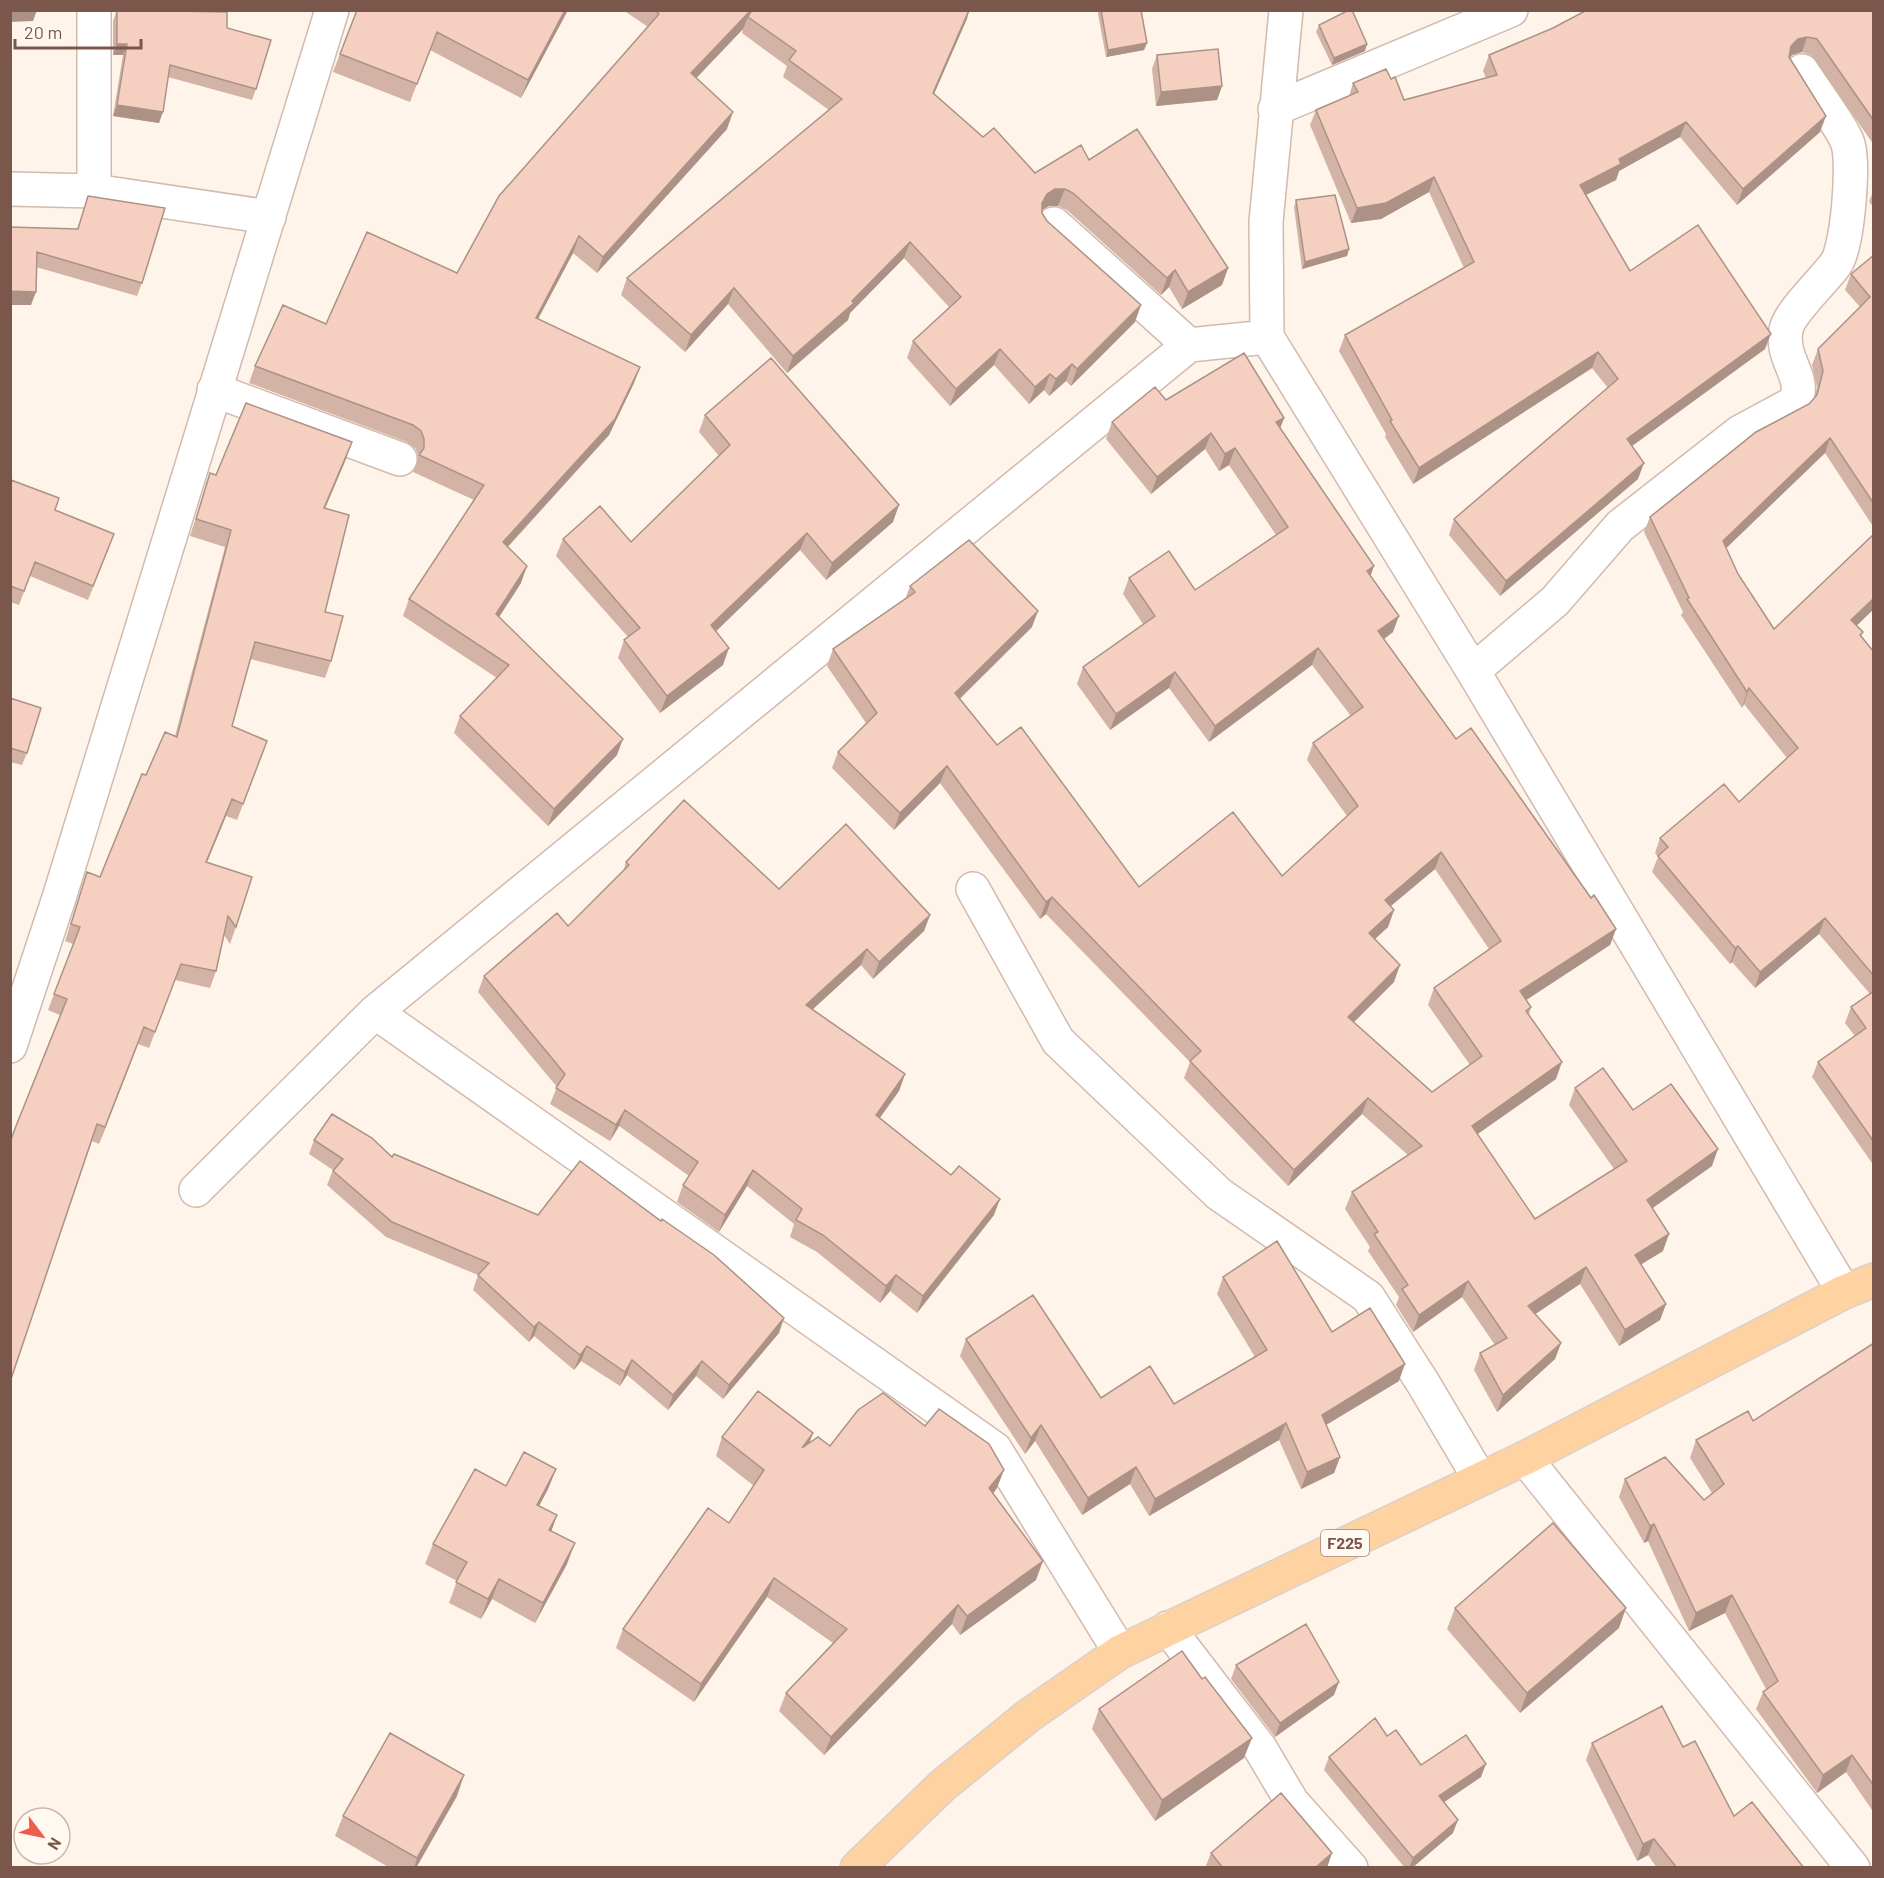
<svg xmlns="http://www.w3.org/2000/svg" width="1884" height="1878" font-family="Barlow,sans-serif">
<rect width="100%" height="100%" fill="#fef4ea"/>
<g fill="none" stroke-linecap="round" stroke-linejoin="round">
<g stroke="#d2baae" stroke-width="36">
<path id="minor" d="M94 10V191
M1286 10 1266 222 1267 337 1473 671 1844 1292
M1275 109 1511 10
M10 189 94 191 269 217
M1054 224 1189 345
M214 390 400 459
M1473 671 1555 601 1620 526 1740 432 1794 403C1809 379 1780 361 1786 330 1788 314 1824 280 1835 265 1848 249 1854 164 1848 144 1844 130 1812 87 1802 71
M973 889 1058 1041 1219 1194 1368 1297 1423 1383 1480 1479
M375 1012 995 1449 1120 1652
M10 1046 59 898 332 10
M196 1190 375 1012 1189 345 1267 337
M1525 1458 1853 1868
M1168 1628 1260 1748 1292 1802 1351 1868"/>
</g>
<g stroke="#dad0cd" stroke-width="36">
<path id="major" d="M857 1868 942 1786 1028 1716 1120 1652 1525 1458 1844 1292 1874 1280"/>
</g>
<use href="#minor" stroke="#fff" stroke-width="33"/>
<use href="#major" stroke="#fed2a1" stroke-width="33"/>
</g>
<path fill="#d3b3a5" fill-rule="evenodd" d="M117 10 227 28 256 89 252 100 168 77 159 123 113 116 123 55H113V21Z
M357 10H568L521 98 430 50 410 102 333 72Z
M623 10H970L934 94 983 137 1035 173 1089 160 1228 268 1222 285 1182 309 1169 287 1161 295 1067 210 1058 206H1049L1042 210V213L1047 221 1135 322 1071 386 1066 381 1049 396 1044 390 1029 404 994 365 950 406 907 358 913 341 949 307 904 258 850 313 848 320 787 373 728 304 685 352 621 295 627 278 829 110 783 77 787 66 742 33 743 29 696 78 727 129 597 273 573 253 538 319 640 367 634 383 609 435 508 547 521 583 499 617 617 755 548 826 454 733 460 716 497 678 403 616 409 599 474 500 413 472 418 459V455L415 448 407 442 249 383 255 366 326 324 457 273 648 27Z
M1099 10H1141L1147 43 1144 50 1106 57 1098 14Z
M1874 10V145L1811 55 1802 52 1792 55 1790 58 1820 132 1737 205 1680 137 1619 171 1616 180 1585 195 1630 271 1765 349 1632 446 1638 479 1500 596 1449 535 1454 519 1608 388 1592 368 1413 484 1385 437 1386 434 1339 351 1345 335 1464 268 1429 192 1381 219 1351 223 1310 125 1316 110 1349 96 1353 83 1391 79 1404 100 1486 78 1483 71 1489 55Z
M1319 25 1365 51 1332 65 1316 32Z
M1157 55 1222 86 1217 100 1156 106 1152 69Z
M1874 189V207L1869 202Z
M88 196 142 283 137 296 36 267 31 305H10V227L77 229Z
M1296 200 1349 249 1347 256 1302 269 1294 207Z
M1874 255V528L1825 453 1726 548 1738 574 1774 629 1856 625 1863 632 1861 637 1874 652V1166L1812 1077 1818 1062 1855 1036 1845 1023 1851 1007 1870 994 1819 934 1755 988 1732 962 1730 964 1652 872 1658 857 1655 853 1660 838 1739 802 1787 758 1744 704 1742 708 1681 615 1683 612 1644 532 1650 517 1809 404 1814 398 1817 387 1812 365 1818 349 1860 307 1845 290 1851 274Z
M1166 400 1284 418 1280 428 1370 576 1393 632 1384 639 1456 739 1616 929 1610 945 1526 1000 1531 1007 1529 1015 1556 1079 1477 1134 1535 1219 1614 1169 1569 1105 1575 1088 1633 1110 1712 1166 1653 1208 1663 1251 1641 1264 1666 1304 1660 1320 1619 1346 1580 1284 1535 1314 1561 1343 1555 1359 1497 1412 1474 1370 1480 1353 1495 1345 1462 1297 1413 1332 1396 1305 1399 1297 1368 1251 1370 1247 1345 1209 1352 1192 1408 1155 1362 1114 1288 1186 1184 1078 1190 1062 1046 914 1040 919 940 783 894 830 832 768 838 752 866 723 827 666 833 649 905 600 910 586 1032 627 960 699 997 745 1139 887 1282 876 1347 816 1307 760 1313 743 1351 716 1312 665 1209 742 1169 688 1110 730 1077 684 1083 667 1143 624 1123 594 1129 578 1195 590 1276 535 1229 465 1219 471 1205 449 1151 494 1106 439 1112 422ZM1435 869 1489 949 1434 988 1428 1005 1470 1065 1432 1092 1354 1022 1394 982 1375 939 1388 927 1394 910 1390 906Z
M705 415 893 522 826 580 800 550 716 631 723 665 660 713 618 658 624 640 628 637 556 556 563 539 631 542 719 456 699 432Z
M346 459 325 508V612L331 661 325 678 250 659 232 726 267 741 237 820 226 816 207 862 236 927 230 944 224 935 216 971 210 988 175 980 149 1048 138 1044 99 1144 92 1141 10 1381V1141L60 1015 48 1010 73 944 65 941 87 872 100 877 146 775 175 736 225 547 190 536 210 473 216 475Z
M11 480 109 548 88 600 30 576 19 605 10 602Z
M10 698 27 753 22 765 10 762Z
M626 862 930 915 924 931 873 979 861 965 813 1009 905 1074 899 1091 880 1118 994 1215 917 1313 890 1291 880 1303 817 1252 790 1237 794 1224 747 1186 719 1232 677 1202 683 1185 689 1176 619 1126 610 1141 550 1104 557 1087 478 992 484 976 568 926 623 872Z
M314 1140 392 1157 779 1333 723 1399 696 1376 668 1410 627 1375 620 1386 581 1361 574 1370 534 1336 529 1342 473 1290 478 1275 386 1237 327 1185 333 1170 309 1154Z
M1223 1277 1332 1332 1399 1381 1326 1425 1340 1457 1334 1473 1301 1489 1279 1440 1149 1516 1130 1484 1082 1515 1035 1441 1025 1454 960 1356 966 1339 1101 1398 1174 1404 1255 1357 1217 1294Z
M1874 1343V1813L1846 1772 1817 1793 1756 1709 1763 1692 1766 1689 1725 1613 1689 1631 1648 1541 1644 1543 1619 1497 1625 1479 1704 1500 1712 1493 1690 1458 1696 1440 1753 1421Z
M722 1437 810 1442 830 1446 997 1488 993 1494 1036 1580 960 1635 952 1624 824 1755 779 1711 786 1693 833 1643 767 1597 694 1702 616 1648 623 1629 729 1523 754 1486 716 1456Z
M556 1469 548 1489 539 1506 557 1515 551 1531 567 1564 535 1623 492 1599 481 1619 449 1603 457 1581 425 1564 433 1544 506 1486Z
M1455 1608 1619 1628 1520 1713 1447 1629Z
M1236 1665 1334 1695 1275 1737 1231 1679Z
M1099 1709 1244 1758 1155 1821 1092 1729Z
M1387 1736 1421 1765 1481 1777 1444 1802 1453 1833 1412 1868H1405L1324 1770 1329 1757Z
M1592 1743 1683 1747 1734 1816 1804 1868H1657L1648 1855 1637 1861 1586 1760Z
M457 1796 416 1868H390L335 1836 343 1816Z
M1211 1853 1327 1868H1205Z"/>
<path fill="#ac9286" d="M10 10H37L33 21 10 22Z
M565 10H568L521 98 528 80Z
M751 10H754L748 17 743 29 685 90 691 73Z
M969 10 967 19 927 110 933 93Z
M1807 37 1802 52 1792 55 1786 62 1791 46 1798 39Z
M1147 43 1144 50 1106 57 1108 50Z
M117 44H127L123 55H113Z
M1367 44 1365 51 1332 65 1334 58Z
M1222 86 1217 100 1156 106 1161 92Z
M117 105 163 112 159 123 113 116Z
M733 112 727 129 597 273 603 257Z
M1826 116 1820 132 1737 205 1743 189Z
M1686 122 1680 137 1619 171 1616 180 1574 201 1580 185 1619 159Z
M1434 177 1429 192 1381 219 1351 223 1357 208Z
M1055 189H1065L1058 206H1049L1040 211 1042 203 1047 194Z
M579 236 573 253 530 334 536 318Z
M910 242 904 258 850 313 848 320 787 373 793 356 852 301Z
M1349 249 1347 256 1302 269 1305 262Z
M1228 268 1222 285 1182 309 1188 292Z
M1175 270 1169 287 1161 295 1167 278Z
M734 288 728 304 685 352 691 335Z
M10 291 36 292 31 305H10Z
M1141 305 1135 322 1071 386 1077 369Z
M1771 334 1765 349 1621 454 1627 439Z
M1000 349 994 365 950 406 956 389Z
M1598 352 1592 368 1413 484 1419 468Z
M1072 364 1066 381 1049 396 1056 379Z
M640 367 634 383 609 435 497 558 503 542Z
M1050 374 1044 390 1029 404 1035 387Z
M1284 418 1278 434 1276 422Z
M1211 433 1205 449 1151 494 1157 477Z
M1830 438 1825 453 1717 557 1723 541Z
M352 442 346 459 318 525 324 508Z
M1235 448 1229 465 1219 471 1225 454Z
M1644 463 1638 479 1500 596 1506 581Z
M899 505 893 522 826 580 832 563Z
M807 533 800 550 705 642 711 625Z
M527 566 521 583 490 631 496 614Z
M1374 566 1368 583 1367 571Z
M1874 598V609L1846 636 1851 620Z
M1038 611 1032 627 949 709 955 693Z
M1399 616 1393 632 1372 648 1378 631Z
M729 648 723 665 660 713 667 696Z
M1318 648 1312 665 1209 742 1215 726Z
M1175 672 1169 688 1110 730 1116 714Z
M1749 688 1744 704 1742 708 1747 692Z
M623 739 617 755 548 826 554 809Z
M947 766 940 783 894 830 900 813Z
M232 799 226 816 200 879 206 862Z
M1441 852 1435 869 1379 916 1385 900Z
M1052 897 1046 914 1040 919 1046 902Z
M1394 910 1388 927 1363 950 1369 933Z
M930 915 924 931 873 979 879 962Z
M1825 918 1819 934 1755 988 1760 972Z
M1616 929 1610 945 1514 1008 1520 991Z
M1738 946 1732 962 1730 964 1735 948Z
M867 949 861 965 800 1021 806 1005Z
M1400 965 1394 982 1342 1034 1348 1017Z
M144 1027 138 1044 99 1144 105 1127Z
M1562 1062 1556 1079 1465 1143 1472 1126Z
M905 1074 899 1091 870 1131 876 1115Z
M1368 1098 1362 1114 1288 1186 1294 1170Z
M625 1110 619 1126 610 1141 616 1125Z
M1718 1149 1712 1166 1641 1216 1647 1200Z
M753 1170 747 1186 719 1232 725 1215Z
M1000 1199 994 1215 917 1313 923 1296Z
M1669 1234 1663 1251 1629 1272 1635 1255Z
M1586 1267 1580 1284 1522 1323 1528 1306Z
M896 1275 890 1291 880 1303 886 1286Z
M1468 1281 1462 1297 1413 1332 1419 1315Z
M1666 1304 1660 1320 1619 1346 1625 1330Z
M784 1318 779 1333 723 1399 729 1385Z
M539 1322 534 1336 529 1342 534 1327Z
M1561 1343 1555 1359 1497 1412 1503 1395Z
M587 1346 581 1361 574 1370 580 1355Z
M632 1360 627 1375 620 1386 625 1372Z
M702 1361 696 1376 668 1410 673 1395Z
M1405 1364 1399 1381 1316 1431 1322 1415Z
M1286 1423 1279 1440 1149 1516 1155 1499Z
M1041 1425 1035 1441 1025 1454 1031 1438Z
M813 1433 806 1452 802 1448Z
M1340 1457 1334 1473 1301 1489 1307 1472Z
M1136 1467 1130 1484 1082 1515 1088 1498Z
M556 1469 548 1489 529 1525 537 1505Z
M1004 1470 997 1488 982 1507 989 1488Z
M557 1515 550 1535 549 1530Z
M1654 1524 1648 1541 1644 1543 1650 1526Z
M575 1543 567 1564 535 1623 543 1603Z
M1043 1561 1036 1580 960 1635 967 1616Z
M774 1578 767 1597 694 1702 701 1684Z
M499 1579 492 1599 481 1619 488 1599Z
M1732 1595 1725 1613 1689 1631 1696 1613Z
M958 1605 952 1624 824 1755 831 1737Z
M1626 1608 1619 1628 1520 1713 1527 1693Z
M1339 1682 1334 1695 1275 1737 1280 1723Z
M1252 1738 1244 1758 1155 1821 1162 1800Z
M1852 1755 1846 1772 1817 1793 1823 1775Z
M1486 1764 1481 1777 1434 1809 1439 1796Z
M464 1775 457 1796 416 1868H414L417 1858Z
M1458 1820 1453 1833 1412 1868H1409L1413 1858Z
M1654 1839 1648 1855 1637 1861 1643 1844Z
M1332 1853 1327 1868H1315Z"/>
<path fill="#f5d0c0" stroke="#ac9286" stroke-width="1.5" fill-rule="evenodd" d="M117 10 227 12V28L271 40 256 89 170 65 163 112 117 105 127 44H117Z
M357 10H565L528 80 437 32 417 84 340 54Z
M655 10H751L691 73 733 112 603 257 579 236 536 318 640 367 615 419 503 542 527 566 496 614 623 739 554 809 460 716 509 665 409 599 484 485 419 455 424 448V439L421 431 413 425 255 366 283 305 326 324 367 232 457 273 499 196 659 14Z
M752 10H969L933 93 983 137 994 128 1035 173 1081 145 1089 160 1137 129 1228 268 1188 292 1175 270 1167 278 1073 193 1065 189H1055L1047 194 1042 203V213L1047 221 1141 305 1077 369 1072 364 1056 379 1050 374 1035 387 1000 349 956 389 913 341 961 297 910 242 852 301 854 303 793 356 734 288 691 335 627 278 842 99 789 60 796 51 748 17Z
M1101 10H1141L1147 43 1108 50Z
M1349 10H1352L1367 44 1334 58 1319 25Z
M1587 10H1874V121L1817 39 1807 37 1798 39 1791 46 1789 57 1826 116 1743 189 1686 122 1619 159 1621 164 1580 185 1630 271 1698 225 1771 334 1627 439 1644 463 1506 581 1454 519 1618 379 1598 352 1419 468 1390 421 1392 420 1345 335 1474 262 1434 177 1386 203 1357 208 1316 110 1358 92 1353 83 1386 69 1391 79 1395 77 1404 100 1497 75 1489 55 1553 28Z
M1218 49 1222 86 1161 92 1157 55Z
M1335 195 1349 249 1305 262 1296 200Z
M88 196 165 208 142 283 37 252 36 292 10 291V227L78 229Z
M1874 255V504L1830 438 1723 541 1738 574 1774 629 1874 534V598L1851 620 1863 632 1860 635 1874 652V976L1825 918 1760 972 1738 946 1735 948 1658 856 1668 847 1660 838 1724 784 1739 802 1798 748 1749 688 1747 692 1687 599 1689 598 1650 517 1756 432 1809 404 1817 395 1823 371 1818 349 1870 297 1851 274Z
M1244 353 1284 418 1276 422 1374 566 1367 571 1399 616 1378 631 1456 739 1471 728 1591 898 1594 895 1616 929 1520 991 1531 1007 1526 1011 1562 1062 1472 1126 1535 1219 1627 1161 1575 1088 1603 1068 1633 1110 1671 1084 1718 1149 1647 1200 1669 1234 1635 1255 1666 1304 1625 1330 1586 1267 1528 1306 1561 1343 1503 1395 1480 1353 1507 1338 1468 1281 1419 1315 1402 1289 1408 1285 1374 1234 1378 1232 1352 1192 1422 1146 1368 1098 1294 1170 1190 1061 1201 1051 1052 897 1046 902 947 766 900 813 838 752 877 713 833 649 915 592 910 586 969 540 1038 611 955 693 997 745 1021 727 1139 887 1233 812 1282 876 1358 806 1313 743 1363 707 1318 648 1215 726 1175 672 1116 714 1083 667 1155 616 1129 578 1169 551 1195 590 1288 527 1235 448 1225 454 1211 433 1157 477 1112 422 1155 387 1166 400ZM1441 852 1501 941 1434 988 1482 1056 1432 1092 1348 1017 1400 965 1369 933 1394 910 1385 900Z
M771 358 899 505 832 563 807 533 711 625 729 648 667 696 624 640 640 628 563 539 600 506 631 542 730 445 705 415Z
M246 403 352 442 324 508 349 515 325 612 343 616 331 661 255 642 232 726 267 741 243 804 232 799 206 862 252 877 236 927 228 916 216 971 181 964 155 1032 144 1027 105 1127 97 1124 11 1379 10 1142 16 1126 67 999 54 994 80 927 71 924 87 872 100 877 142 774 146 775 165 732 177 737 231 530 196 519 210 473 216 475Z
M11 480 59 498 55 510 114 534 93 586 35 562 24 591 10 586Z
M10 698 41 708 27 753 10 748Z
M684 800 779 889 846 824 930 915 879 962 867 949 806 1005 905 1074 876 1115 951 1175 959 1166 1000 1199 923 1296 896 1275 886 1286 823 1235 796 1220 802 1209 753 1170 725 1215 683 1185 698 1162 625 1110 616 1125 556 1088 565 1074 484 976 557 913 568 926 629 865 626 862Z
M1874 991V1142L1818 1062 1866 1028 1851 1007Z
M332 1114 372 1138 392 1157 394 1154 538 1215 580 1161 661 1221 662 1219 714 1255 784 1318 729 1385 702 1361 673 1395 632 1360 625 1372 587 1346 580 1355 539 1322 534 1327 478 1275 489 1263 392 1222 333 1171 343 1159 314 1140Z
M1277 1241 1332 1332 1370 1308 1405 1364 1322 1415 1340 1457 1307 1472 1286 1423 1155 1499 1136 1467 1088 1498 1041 1425 1031 1438 966 1339 1033 1295 1101 1398 1150 1366 1174 1404 1267 1350 1223 1277Z
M1874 1343V1786L1852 1755 1823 1775 1763 1692 1778 1681 1732 1595 1696 1613 1654 1524 1650 1526 1625 1479 1665 1457 1704 1500 1724 1484 1696 1440 1748 1411 1753 1421Z
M758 1391 813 1433 802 1448 818 1437 830 1446 858 1410 883 1393 925 1426 939 1409 989 1444 1004 1470 989 1488 1043 1561 967 1616 958 1605 831 1737 786 1693 847 1629 774 1578 701 1684 623 1629 708 1508 729 1523 764 1470 722 1437Z
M524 1452 556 1469 537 1505 557 1515 549 1530 575 1543 543 1603 499 1579 488 1599 456 1582 467 1562 433 1544 475 1469 506 1486Z
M1553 1523 1626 1608 1527 1693 1455 1608Z
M1306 1624 1339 1682 1280 1723 1236 1665Z
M1182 1651 1202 1679 1205 1677 1252 1738 1162 1800 1099 1709Z
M1662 1706 1683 1747 1695 1741 1734 1816 1752 1802 1804 1868H1677L1654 1839 1643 1844 1592 1743Z
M1375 1718 1387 1736 1396 1730 1421 1765 1466 1735 1486 1764 1439 1796 1458 1820 1413 1858 1329 1757Z
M390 1733 464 1775 417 1858 343 1816Z
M1281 1793 1332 1853 1315 1868H1223L1211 1853Z"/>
<g text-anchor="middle" stroke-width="5" stroke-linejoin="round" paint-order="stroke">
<rect fill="#fff9f2" stroke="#a3887d" stroke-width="1.5" x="1321" y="1530" width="48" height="26" rx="4.5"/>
<g font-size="16" font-weight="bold" fill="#7b574b">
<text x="1345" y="1549">F225</text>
</g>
</g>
<rect width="1884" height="1878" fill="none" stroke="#7b574b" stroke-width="24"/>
<g transform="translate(42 1836) rotate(122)"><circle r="28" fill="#fff9f2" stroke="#cab8af" stroke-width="1.5"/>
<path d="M0-4.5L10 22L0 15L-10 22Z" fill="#ec5e4b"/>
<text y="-9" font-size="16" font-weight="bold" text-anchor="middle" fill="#7b574b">N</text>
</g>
<path d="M15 39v9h126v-9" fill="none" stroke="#7b574b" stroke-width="3"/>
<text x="24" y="39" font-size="18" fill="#7b574b" stroke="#fff9f2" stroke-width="4.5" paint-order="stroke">20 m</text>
</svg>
